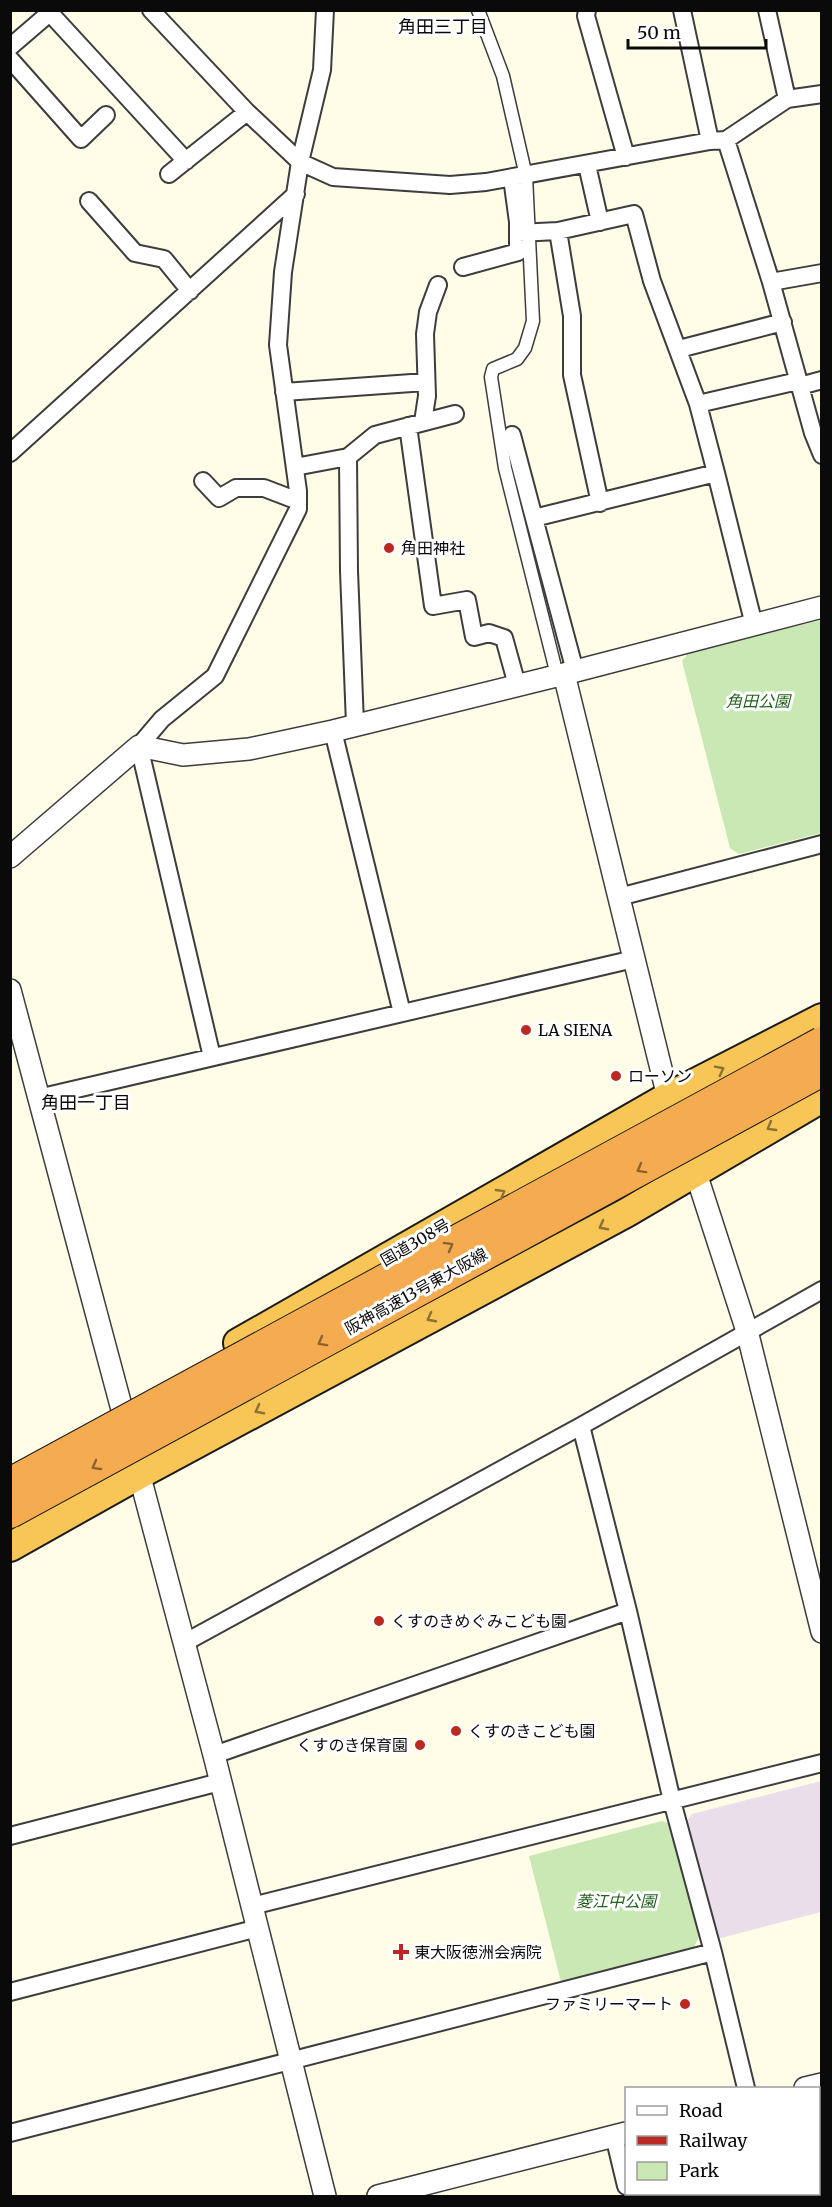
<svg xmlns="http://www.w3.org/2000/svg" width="832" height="2207" font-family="Merriweather,'Noto Sans JP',serif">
<rect width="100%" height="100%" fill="#fffde8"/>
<path fill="#eadeea" d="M821 1781V1912L717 1939 687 1821 692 1814Z"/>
<path fill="#c9e8b3" d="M821 620V833L739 854 730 848 682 661 689 652Z
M662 1821 670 1824 699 1937 694 1947 561 1982 529 1856Z"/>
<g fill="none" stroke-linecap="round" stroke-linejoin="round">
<g stroke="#3d3d3d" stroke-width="15">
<path id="pedestrian" d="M478 10 503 76 526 176 533 321 525 348 517 359 493 369 491 377 505 468 557 675"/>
</g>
<g stroke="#3d3d3d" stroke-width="20">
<path id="minor" d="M151 10 247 112 300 162 333 177 450 185 486 182 710 141 726 140 787 99 822 94
M587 10 586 16 626 157
M682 10 710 141
M767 10 787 99
M50 13 186 161
M10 47 53 10
M10 59 81 139 106 115
M726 140 771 282 813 433 822 455
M587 165 600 222
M169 174 247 112
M89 201 135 253 164 259 190 291
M558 231 572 316V375L600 503
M518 233 558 231 634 214 652 281 698 404 716 473
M463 267 518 252V222L512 178
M771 282 822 273
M679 349 783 322
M800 386 822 380
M284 392 426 382
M698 404 798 381
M423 422 427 396 425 334 428 312 438 285
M408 426 433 606 467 600 474 637 489 633 504 638 517 685
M512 435 534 518
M10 453 296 194
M348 457 349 571 355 724
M295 467 348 457 375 435 455 414
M203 481 219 498 236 488H264L298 501
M575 671 534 518 716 473 754 625
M333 731 402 1013
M619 897 822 844
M212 1057 139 746 162 719 215 676 298 509V491L278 345 283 272 300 162 322 70 325 10
M38 1098 634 959
M581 1426 628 1611 672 1801 713 1952 746 2088
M184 1643 581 1426 822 1290
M214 1755 628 1611
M10 1836 220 1782
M252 1906 822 1763
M10 1992 258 1928
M10 2133 713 1952
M614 2136 626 2186"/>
</g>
<g stroke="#3d3d3d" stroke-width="24">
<path id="tertiary" d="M564 674 668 1097 672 1110
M10 857 139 746 183 755 249 749 333 731 564 674 822 607
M10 990 128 1432
M691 1158 747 1331 822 1632
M136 1462 214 1755 325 2196
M805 2088 822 2084
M378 2196 626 2133"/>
</g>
<g stroke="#1b1b1b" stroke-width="32">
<path id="trunk" d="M238 1343 668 1097 822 1018
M10 1547 140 1474 626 1213 822 1098"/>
</g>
<use href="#pedestrian" stroke="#fff" stroke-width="12"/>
<use href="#minor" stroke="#fff" stroke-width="16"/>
<use href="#tertiary" stroke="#fff" stroke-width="21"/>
<use href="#trunk" stroke="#f7c657" stroke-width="28"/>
<path stroke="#ba2a23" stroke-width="4.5" d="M787 1068 822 1049
M10 1486 511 1219
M10 1502 822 1060"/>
<g stroke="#1b1b1b" stroke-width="34" stroke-linecap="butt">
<path id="motorway-bridge" d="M10 1484 822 1043
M10 1512 822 1070"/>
</g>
<use href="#motorway-bridge" stroke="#f5ab50" stroke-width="32"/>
</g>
<defs><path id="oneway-chevron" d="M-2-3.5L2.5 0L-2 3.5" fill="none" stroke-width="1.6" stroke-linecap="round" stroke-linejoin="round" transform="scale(1.5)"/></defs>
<g stroke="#8c7134">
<use href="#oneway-chevron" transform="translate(720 1070) rotate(-27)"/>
<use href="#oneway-chevron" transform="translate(771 1127) rotate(150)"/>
<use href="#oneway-chevron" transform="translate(501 1193) rotate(-30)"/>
<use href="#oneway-chevron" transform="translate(603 1226) rotate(152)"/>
<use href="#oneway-chevron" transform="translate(431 1318) rotate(152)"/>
<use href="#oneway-chevron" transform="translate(259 1410) rotate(152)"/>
</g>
<g stroke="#8b6330">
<use href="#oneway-chevron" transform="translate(641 1169) rotate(151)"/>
<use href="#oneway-chevron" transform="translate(449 1246) rotate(-29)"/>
<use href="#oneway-chevron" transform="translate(322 1342) rotate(151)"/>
<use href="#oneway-chevron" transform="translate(96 1466) rotate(151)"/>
</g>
<g fill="#ba2a23" stroke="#fff" stroke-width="2">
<circle cx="389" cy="548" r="6"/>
<circle cx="526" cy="1030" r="6"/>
<circle cx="616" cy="1076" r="6"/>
<circle cx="379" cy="1621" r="6"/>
<circle cx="456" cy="1731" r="6"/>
<circle cx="420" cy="1745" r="6"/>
<path d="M398 1943h6v6h6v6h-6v6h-6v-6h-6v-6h6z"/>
<circle cx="685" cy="2004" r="6"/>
</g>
<g text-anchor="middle" stroke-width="6" stroke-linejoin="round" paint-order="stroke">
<g font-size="16" fill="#0a0a0a" stroke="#fff" text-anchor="start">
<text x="401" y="554">角田神社</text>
<text x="538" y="1036">LA SIENA</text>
<text x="628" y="1082">ローソン</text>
<text x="391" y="1627">くすのきめぐみこども園</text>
<text x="468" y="1737">くすのきこども園</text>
<text x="408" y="1751" text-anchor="end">くすのき保育園</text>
<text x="414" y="1958">東大阪徳洲会病院</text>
<text x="673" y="2010" text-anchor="end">ファミリーマート</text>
</g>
<g font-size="16" font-style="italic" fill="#24611c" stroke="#fff">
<text x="758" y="707">角田公園</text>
<text x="616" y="1907">菱江中公園</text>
</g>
<g font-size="16" fill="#0a0a0a" stroke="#fff">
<text transform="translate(415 1242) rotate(-30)" y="6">国道308号</text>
<text transform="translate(416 1291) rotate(-29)" y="6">阪神高速13号東大阪線</text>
</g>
<g font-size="18" fill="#0a0a0a" stroke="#fff">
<text x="443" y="33">角田三丁目</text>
<text x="86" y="1109">角田一丁目</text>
</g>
</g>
<rect width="832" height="2207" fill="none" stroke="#0a0a0a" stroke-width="24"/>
<rect x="625" y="2087" width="195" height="108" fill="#ffffff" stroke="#9d9d9d" stroke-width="1.5"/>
<rect x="637" y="2106" width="30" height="9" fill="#ffffff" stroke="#9d9d9d" stroke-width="1.5"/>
<text x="679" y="2117" font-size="18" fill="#0a0a0a">Road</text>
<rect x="637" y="2136" width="30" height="9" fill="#ba2a23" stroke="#9d9d9d" stroke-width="1.5"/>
<text x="679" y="2147" font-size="18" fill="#0a0a0a">Railway</text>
<rect x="637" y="2162" width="30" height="18" fill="#c9e8b3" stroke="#9d9d9d" stroke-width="1.5"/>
<text x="679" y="2177" font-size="18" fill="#0a0a0a">Park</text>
<path d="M628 39v9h138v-9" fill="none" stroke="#0a0a0a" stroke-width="3"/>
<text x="637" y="39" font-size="18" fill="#0a0a0a" stroke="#ffffff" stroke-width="4.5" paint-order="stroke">50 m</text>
</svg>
